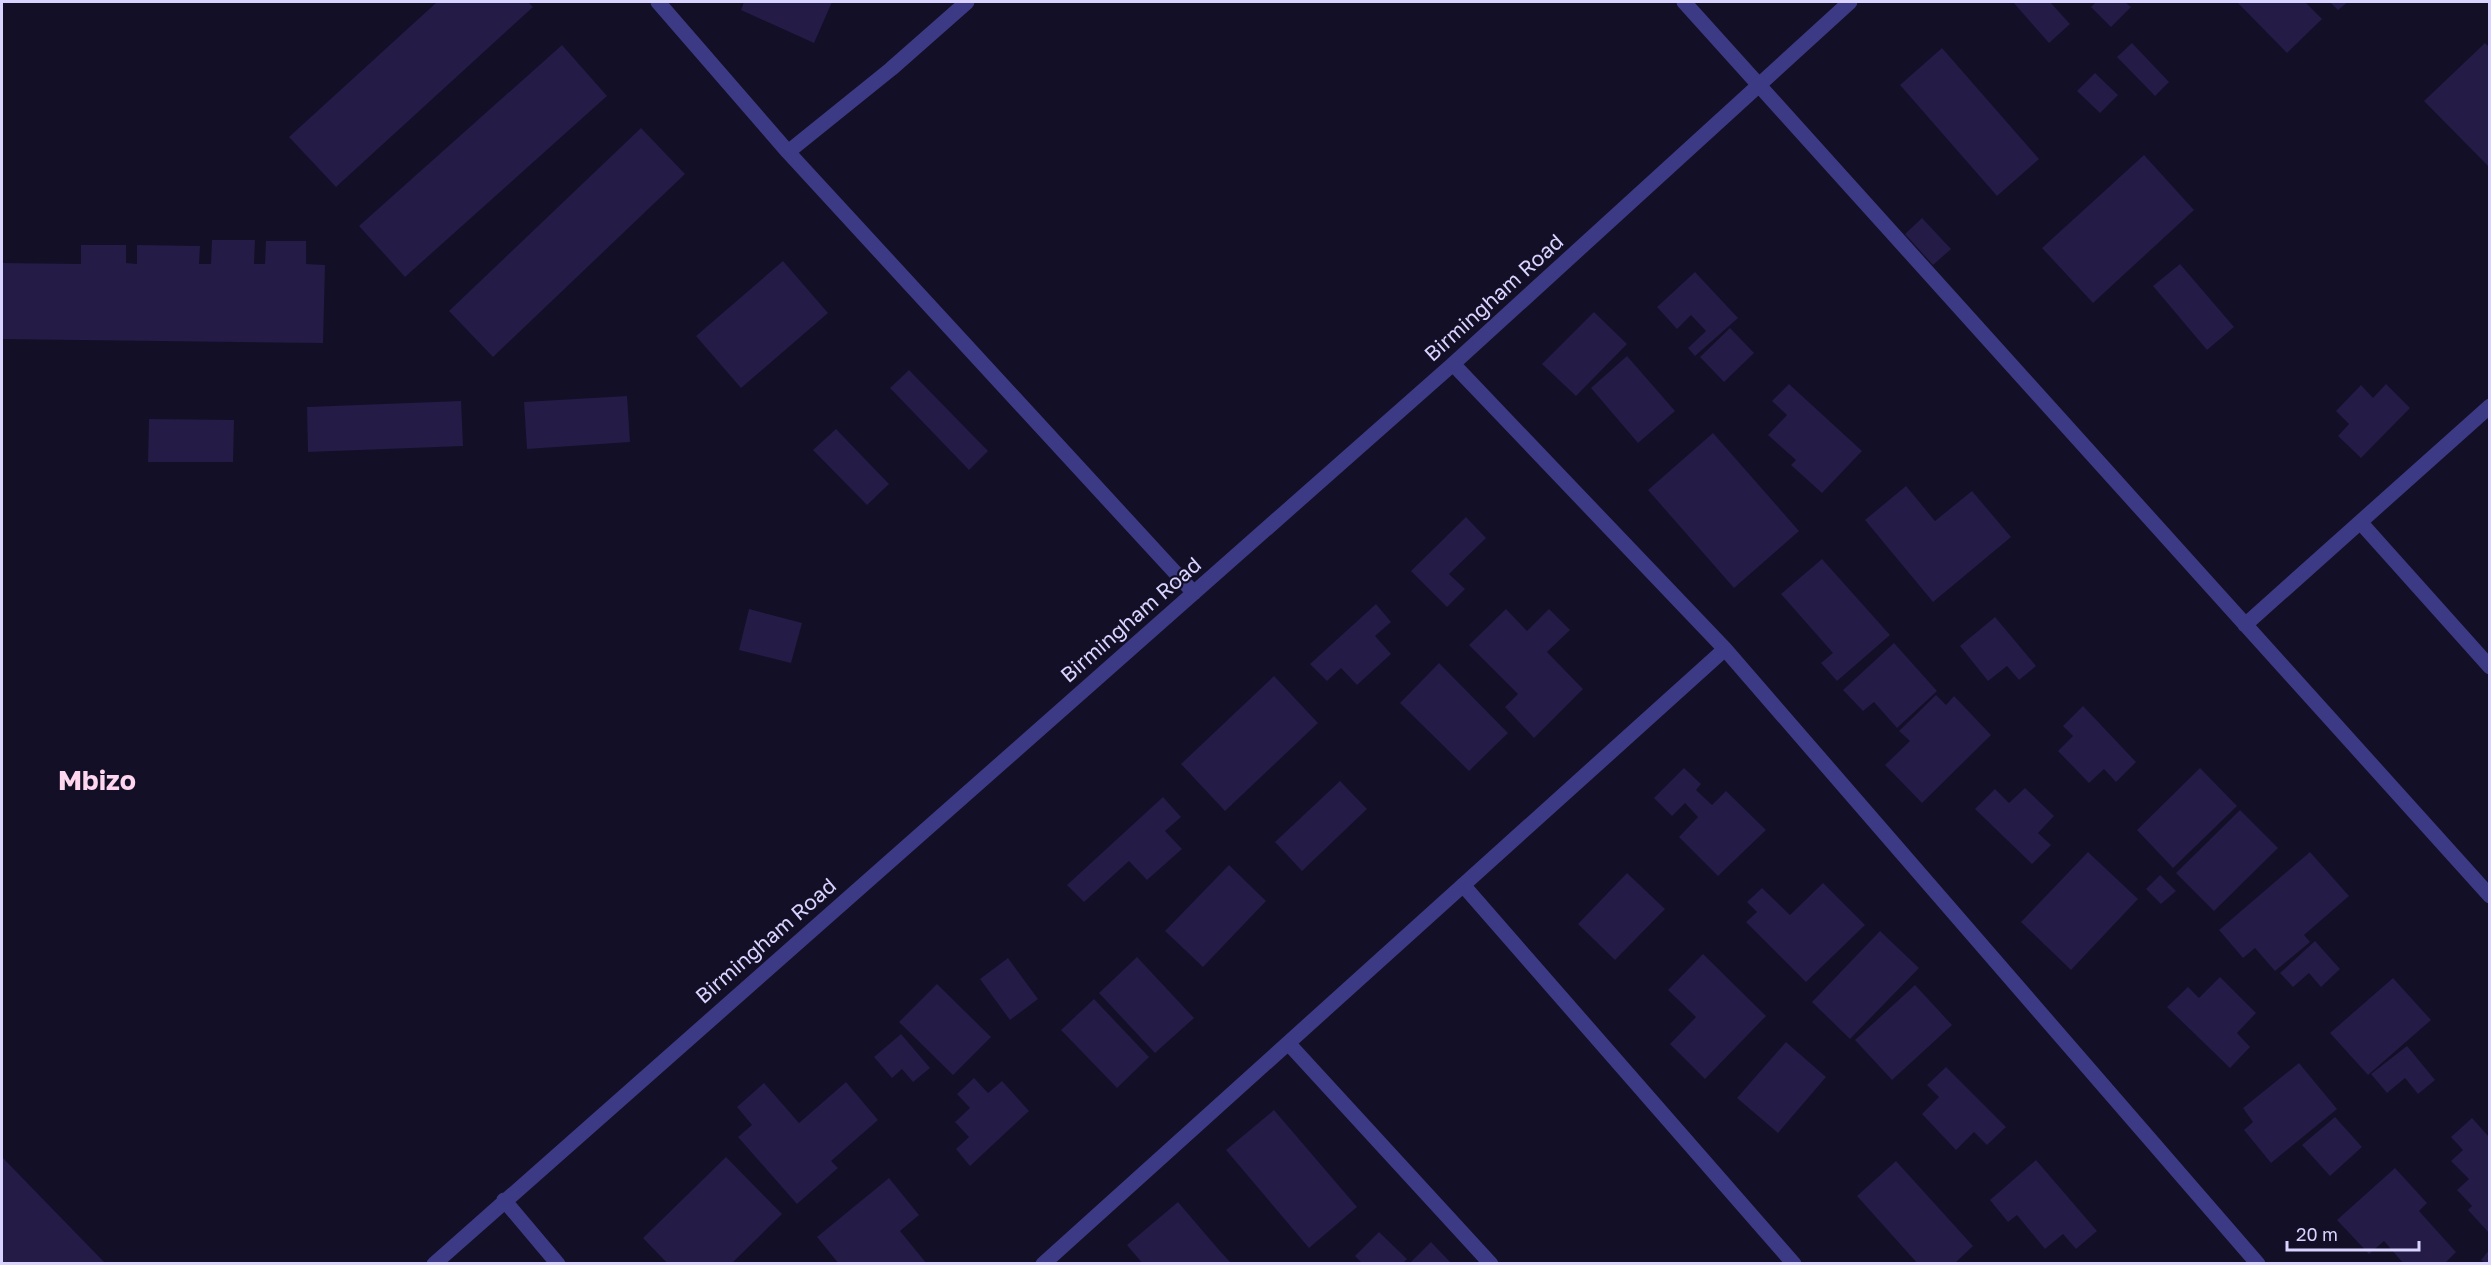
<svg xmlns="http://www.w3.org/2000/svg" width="2491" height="1265" font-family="'Golos Text',sans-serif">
<rect width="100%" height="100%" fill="#130f26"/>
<path fill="#241b47" d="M437 2H528L533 7 336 187 289 137Z
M744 2H832L814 43 741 10Z
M2013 2H2050L2070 24 2049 43Z
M2096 2H2125L2131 7 2111 27 2091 7Z
M2237 2H2305L2322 19 2287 53Z
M2330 2H2348L2338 10Z
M2132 43 2169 82 2155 96 2117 57Z
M2485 43 2490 48V168L2424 101Z
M562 45 607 96 405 277 359 226Z
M1942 48 2039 159 1997 196 1900 85Z
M2095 73 2118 95 2100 113 2077 91Z
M641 128 685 174 493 357 449 311Z
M2144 155 2194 210 2093 303 2042 248Z
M1922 218 1951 249 1933 265 1905 234Z
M212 240H255L254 264H265L266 241H306V264L325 265 323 343 2 339V263L81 264V245H126V263L137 264V245L200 246 199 264H211Z
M783 261 828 313 741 388 696 336Z
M2180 264 2234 327 2207 350 2153 286Z
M1695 272 1738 318 1695 356 1688 348 1706 331 1691 315 1677 329 1657 307Z
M1594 312 1627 344 1576 396 1542 364Z
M1730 328 1754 353 1724 382 1700 357Z
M1627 356 1675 411 1638 443 1591 388Z
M909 370 988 451 969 470 890 388Z
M1789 384 1862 451 1822 493 1791 465 1796 460 1768 435 1787 415 1772 401Z
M2386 384 2410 408 2361 458 2338 436 2349 424 2336 411 2361 385 2373 398Z
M627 396 630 442 527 449 524 402Z
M461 401 463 446 308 452 307 407Z
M149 419 234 420 233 462H148Z
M836 429 889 484 867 505 813 450Z
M1713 433 1799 531 1734 588 1648 490Z
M1906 486 1935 521 1972 491 2011 537 1933 602 1865 520Z
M1466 517 1486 538 1449 574 1465 589 1447 607 1411 571Z
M1822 559 1890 635 1837 681 1821 663 1833 653 1781 594Z
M1376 604 1391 622 1375 636 1391 654 1357 685 1341 668 1327 681 1310 664Z
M749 609 802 623 791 663 739 650Z
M1506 609 1527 631 1549 609 1570 630 1547 652 1583 689 1534 738 1505 707 1518 694 1469 645Z
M1995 617 2036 666 2019 680 2007 666 1988 681 1960 646Z
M1894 643 1937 691 1897 728 1874 702 1863 711 1843 690Z
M1439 663 1508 733 1469 771 1400 703Z
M1274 676 1318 723 1225 811 1181 764Z
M1936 695 1946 705 1954 696 1991 735 1922 803 1885 765 1910 741 1899 731Z
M2083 706 2136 762 2116 782 2104 769 2089 783 2058 751 2073 736 2063 726Z
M1684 768 1701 784 1696 790 1712 805 1726 791 1766 830 1718 876 1679 837 1698 817 1685 803 1672 816 1654 798Z
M2200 768 2237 806 2173 868 2137 830Z
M1340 781 1367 809 1302 871 1275 842Z
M2025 788 2054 816 2038 833 2051 845 2032 864 1975 809 1995 789 2009 803Z
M1163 797 1181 817 1165 831 1182 849 1147 880 1129 861 1084 902 1067 885Z
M2240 810 2278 848 2214 911 2176 873Z
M2088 852 2138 899 2071 970 2021 922Z
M2310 852 2349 896 2304 935 2310 942 2275 971 2255 948 2243 958 2219 930Z
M1229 865 1266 901 1203 967 1165 931Z
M1627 873 1665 909 1615 960 1578 924Z
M2160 875 2176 891 2161 904 2146 889Z
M1823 883 1865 925 1806 982 1746 922 1757 912 1747 902 1762 888 1790 915Z
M1880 931 1919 968 1850 1039 1812 1002Z
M2315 941 2340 969 2321 987 2309 973 2293 987 2280 973Z
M1703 954 1766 1016 1705 1079 1670 1044 1696 1017 1668 990Z
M1137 957 1194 1018 1155 1053 1099 993Z
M1008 958 1038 999 1010 1020 980 979Z
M2220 977 2256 1013 2237 1033 2250 1047 2230 1068 2167 1007 2188 987 2199 998Z
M2393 978 2431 1020 2368 1075 2330 1033Z
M937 984 991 1037 953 1075 899 1022Z
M1915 985 1952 1025 1892 1080 1855 1040Z
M1094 999 1149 1057 1117 1088 1061 1030Z
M901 1034 930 1068 913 1082 902 1069 892 1078 874 1057Z
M1786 1042 1826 1077 1778 1133 1737 1098Z
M2407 1046 2435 1080 2418 1094 2405 1078 2387 1093 2371 1074Z
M2299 1063 2337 1109 2271 1163 2244 1130 2253 1122 2243 1108Z
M1946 1067 2006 1127 1987 1145 1974 1132 1956 1150 1922 1114 1939 1097 1927 1085Z
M974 1078 988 1093 1002 1081 1029 1111 970 1166 956 1149 969 1137 955 1122 970 1108 957 1094Z
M846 1082 878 1120 831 1161 838 1168 797 1204 738 1137 752 1125 737 1107 764 1083 799 1123Z
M1274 1110 1357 1207 1309 1248 1226 1150Z
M2335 1117 2362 1147 2330 1176 2302 1145Z
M2472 1118 2490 1138V1234L2468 1210 2472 1206 2457 1190 2469 1179 2451 1161 2463 1150 2451 1137Z
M2 1157 106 1264H2Z
M726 1157 782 1214 731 1264H668L643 1238Z
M2036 1160 2097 1231 2076 1249 2063 1234 2045 1249 2017 1215 2008 1222 1990 1200Z
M1896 1161 1973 1246 1954 1264H1918L1857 1196Z
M2395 1168 2427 1203 2419 1211 2456 1252 2444 1264H2404L2384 1241 2369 1254 2337 1220Z
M889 1178 919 1215 900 1231 927 1264H839L817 1237Z
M1178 1202 1219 1250 1232 1264H1143L1127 1245Z
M1379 1232 1407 1259 1402 1264H1363L1355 1256Z
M1431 1242 1452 1264H1409Z
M2490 1249V1264H2486L2481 1260Z"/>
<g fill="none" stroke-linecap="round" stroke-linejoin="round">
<path stroke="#3d3a85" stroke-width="15" d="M658 2 788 152 1194 593
M1684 2 2490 896
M788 152 891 69 967 2
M1453 364 1725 649 2258 1264
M2361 523 2490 667
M2245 625 2490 406
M1463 885 1794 1264
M1288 1043 1491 1264
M504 1200 558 1264
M434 1264 1453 364 1850 2
M1043 1264 1725 649"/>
</g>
<g text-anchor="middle" stroke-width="4.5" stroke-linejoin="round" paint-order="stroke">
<g font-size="21" fill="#d9d4ff" stroke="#130f26">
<text transform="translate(1494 298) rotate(-42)" y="7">Birmingham Road</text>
<text transform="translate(1131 620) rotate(-41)" y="7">Birmingham Road</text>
<text transform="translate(766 941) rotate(-41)" y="7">Birmingham Road</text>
</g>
<g font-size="27" font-weight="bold" fill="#ffd6f0" stroke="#130f26">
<text x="97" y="790">Mbizo</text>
</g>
</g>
<rect width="2491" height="1265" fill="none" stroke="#d9d4ff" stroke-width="6"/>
<path d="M2287 1241v9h132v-9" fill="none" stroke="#d9d4ff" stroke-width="3"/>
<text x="2296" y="1241" font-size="18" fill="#d9d4ff" stroke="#130f26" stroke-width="4.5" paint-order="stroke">20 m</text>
</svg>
